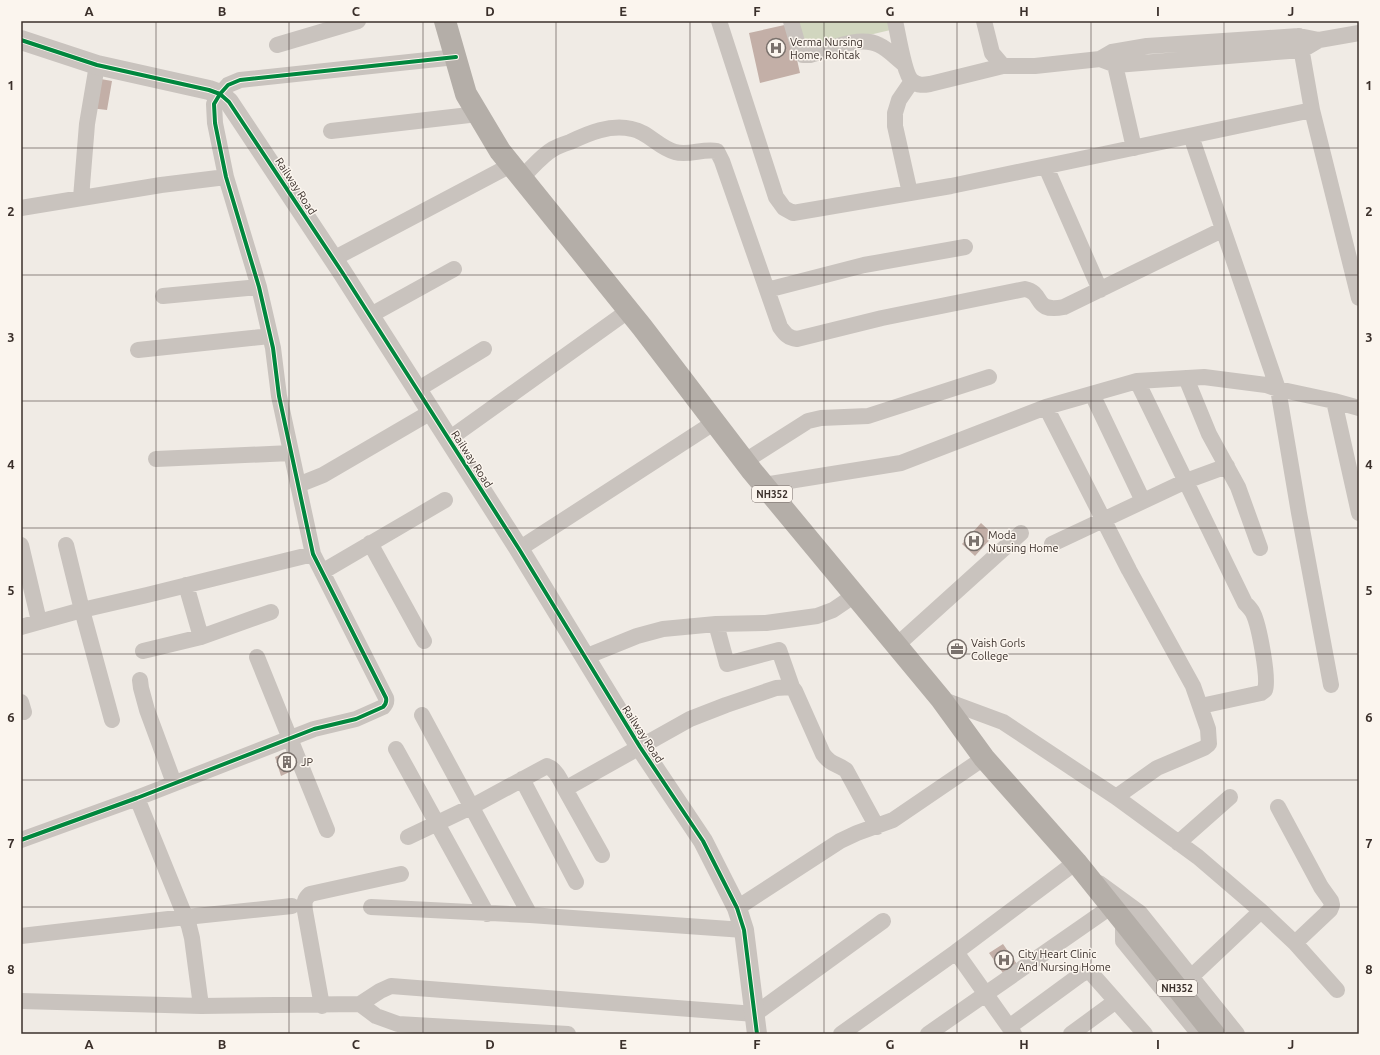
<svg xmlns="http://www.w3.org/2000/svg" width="1380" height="1055" font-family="Ubuntu,sans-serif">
<rect width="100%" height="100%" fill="#f0ebe5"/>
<path fill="#d1d6bf" d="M797 21H899V28L805 50Z"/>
<path fill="#c3afa7" d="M789 24 800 73 760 83 749 33Z
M95 78 112 81 107 110 90 108Z
M981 523 994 535 975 556 962 544Z
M291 750 300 767 281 776 275 757Z
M1003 944 1019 967 1005 976 989 953Z"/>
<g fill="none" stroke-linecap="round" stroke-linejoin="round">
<path stroke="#c9c3be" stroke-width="16" d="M719 21 776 197 784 208 793 213 951 186 1071 161 1312 110
M791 21 799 49 803 55H810C830 49 860 35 879 45 888 49 896 58 904 64
M895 21C898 33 904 74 912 81 918 86 924 85 930 84L1003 66
M984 21 992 53 1003 66H1035L1100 59 1112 52 1147 46 1299 36 1319 40
M1299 36 1312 110 1359 298
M277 45 358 21
M1113 56 1134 148
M1100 59 1116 65 1302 50 1319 40 1359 33
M331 131 478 114
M1191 136 1278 389 1299 513 1331 685
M1046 167 1100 290
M521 178C531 169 541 156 553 149 558 146 564 144 570 142 589 133 610 124 632 129 648 132 659 148 675 152 689 156 703 148 717 151L722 161 780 327C785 334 788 338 797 339L882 318 1025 289C1045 293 1032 313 1064 307L1222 230
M910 193 895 126V113L899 100 912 81
M81 198 87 124 97 65
M21 208 161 185 226 177
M333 259 511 165
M767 290 864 265 965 247
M163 296 259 287
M369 316 454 269
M138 350 270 336
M1186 378 1209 434 1238 487 1260 548
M1137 381 1245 603C1248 606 1251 609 1253 613 1259 625 1269 678 1265 690L1261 693 1201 706
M417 390 484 349
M1092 394 1143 501
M1334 401 1359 513
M1046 407 1129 570 1193 686 1208 729 1209 744 1204 748 1157 768 1116 797
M449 439 628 311
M156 459 291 453
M745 461 808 421 821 418 868 416 989 377
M298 485 323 475 431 412
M764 485 901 463 1046 407 1137 381 1204 377 1266 385 1278 389 1334 401 1359 408
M370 543 424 641
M1052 544 1186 481 1227 466
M21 545 39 621
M66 545 82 610 112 720
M519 549 715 422
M322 572 445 500
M186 585 201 637
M716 624 727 664 779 650 792 687
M21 627 82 610 147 595 313 554
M897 645 1021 533
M143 651 201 637 271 612
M257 657 327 830
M585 657 637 636 663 629 716 624 766 623 817 616 833 610 855 595
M140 680 141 688 147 710 174 783
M941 699 1003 722 1116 797 1198 857 1261 911 1295 943 1337 990
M21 702 24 712
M422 715 530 915
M396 749 487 914
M522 779 576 882
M565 789 602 855
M137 798 189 926 192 938 201 1006
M1278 807 1321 887 1331 901 1332 905 1330 910 1295 943
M408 837 471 807 547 766C556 769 561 781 565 789L690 719 726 705 776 688 792 687 795 691 823 754C831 765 836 763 846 770L877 827
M21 840 137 798 314 729 356 719 383 707C386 704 387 702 386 698L313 554 279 396 273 348 259 287 226 177 215 123 214 104 220 94 228 85 240 80 456 57
M1178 843 1230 797
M1099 883 1140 913 1237 1034
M371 907 530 915 744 930
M737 908 840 841 857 833 893 820 984 758
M1123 920V941L1199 1034
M21 936 186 917 292 906
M956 952 1014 1034
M1191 977 1261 911
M21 1001 201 1006 360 1004 380 991 391 986 755 1014 883 921
M360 1004 376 1016 398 1024 568 1034
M322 1006 305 911C304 903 304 899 310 894L401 874
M1009 1027 1080 975C1085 972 1087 971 1092 974L1145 1034
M841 1034 956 952 1076 862
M928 1034 1112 906
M1071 1034 1116 1001"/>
<path stroke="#c9c3be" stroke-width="20" d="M21 40 97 65 209 90 220 94 229 102 342 272 519 549 640 747 703 841 737 908 744 930 757 1034"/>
<path stroke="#b4aea8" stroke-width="22" d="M445 21 466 94 500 151 642 327 752 471 941 699 984 758 1076 862 1214 1034"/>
<g stroke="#fbf5ee" stroke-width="6">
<path id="cycleway" d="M21 40 97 65 209 90 220 94 229 102 342 272 519 549 640 747 703 841 737 908 744 930 757 1034
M21 840 137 798 314 729 356 719 383 707C386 704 387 702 386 698L313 554 279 396 273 348 259 287 226 177 215 123 214 104 220 94 228 85 240 80 456 57"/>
</g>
<use href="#cycleway" stroke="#00873e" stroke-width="4"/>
</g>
<path fill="none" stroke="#3b302b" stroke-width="1" stroke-opacity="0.55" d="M156 21V1034M289 21V1034M423 21V1034M556 21V1034M690 21V1034M824 21V1034M957 21V1034M1091 21V1034M1224 21V1034M21 148H1359M21 275H1359M21 401H1359M21 528H1359M21 654H1359M21 780H1359M21 907H1359"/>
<defs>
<g id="hospital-ring" transform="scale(1)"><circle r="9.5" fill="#fbf5ee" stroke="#7a716c" stroke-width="1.5"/><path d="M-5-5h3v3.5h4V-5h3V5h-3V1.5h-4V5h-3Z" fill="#7a716c"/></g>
<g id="office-ring" transform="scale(1)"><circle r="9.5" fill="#fbf5ee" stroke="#7a716c" stroke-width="1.5"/><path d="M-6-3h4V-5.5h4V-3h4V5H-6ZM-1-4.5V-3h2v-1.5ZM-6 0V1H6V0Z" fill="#7a716c"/></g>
<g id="building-ring" transform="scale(1)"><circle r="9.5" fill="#fbf5ee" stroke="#7a716c" stroke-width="1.5"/><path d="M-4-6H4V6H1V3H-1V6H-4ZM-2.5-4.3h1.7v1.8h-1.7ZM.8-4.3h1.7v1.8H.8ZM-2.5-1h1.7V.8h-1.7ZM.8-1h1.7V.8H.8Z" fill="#7a716c"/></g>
</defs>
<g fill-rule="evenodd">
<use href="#hospital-ring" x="776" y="48"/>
<use href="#hospital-ring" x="974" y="541"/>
<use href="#office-ring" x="957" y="649"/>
<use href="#building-ring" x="287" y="762"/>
<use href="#hospital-ring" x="1004" y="960"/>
</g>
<g text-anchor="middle" stroke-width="3" stroke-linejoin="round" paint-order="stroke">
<g fill="#fbf5ee" stroke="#756b66" stroke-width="1">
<rect x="752" y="486" width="40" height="16" rx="3"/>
<rect x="1157" y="980" width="40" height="16" rx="3"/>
</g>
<g font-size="10" font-weight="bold" fill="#3b302b">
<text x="772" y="498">NH352</text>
<text x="1177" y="992">NH352</text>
</g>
<g font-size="11" fill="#3b302b" stroke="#fbf5ee" text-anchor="start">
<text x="790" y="46">Verma Nursing<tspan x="790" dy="13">Home, Rohtak</tspan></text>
<text x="988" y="539">Moda<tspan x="988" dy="13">Nursing Home</tspan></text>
<text x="971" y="647">Vaish Gorls<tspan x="971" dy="13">College</tspan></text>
<text x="301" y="766">JP</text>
<text x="1018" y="958">City Heart Clinic<tspan x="1018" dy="13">And Nursing Home</tspan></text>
</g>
<g font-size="11" fill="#3b302b" stroke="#fbf5ee">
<text transform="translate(296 186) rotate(57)" y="4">Railway Road</text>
<text transform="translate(472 459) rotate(57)" y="4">Railway Road</text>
<text transform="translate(643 734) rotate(57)" y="4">Railway Road</text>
</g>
</g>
<rect width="1380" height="1055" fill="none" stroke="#fbf5ee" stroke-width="44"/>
<rect x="22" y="22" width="1336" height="1011" fill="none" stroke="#3b302b" stroke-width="1.5"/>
<g font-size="13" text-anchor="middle" font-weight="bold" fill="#3b302b">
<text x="89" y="16">A</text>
<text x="222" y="16">B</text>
<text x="356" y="16">C</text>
<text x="490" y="16">D</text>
<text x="623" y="16">E</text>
<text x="757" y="16">F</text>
<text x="890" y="16">G</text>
<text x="1024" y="16">H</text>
<text x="1158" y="16">I</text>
<text x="1291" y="16">J</text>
<text x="11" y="90">1</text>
<text x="1369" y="90">1</text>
<text x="11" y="216">2</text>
<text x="1369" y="216">2</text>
<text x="11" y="342">3</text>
<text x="1369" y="342">3</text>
<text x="11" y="469">4</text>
<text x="1369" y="469">4</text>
<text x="11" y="595">5</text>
<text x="1369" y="595">5</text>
<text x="11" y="722">6</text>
<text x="1369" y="722">6</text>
<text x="11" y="848">7</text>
<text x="1369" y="848">7</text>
<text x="11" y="974">8</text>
<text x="1369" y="974">8</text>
<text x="89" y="1049">A</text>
<text x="222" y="1049">B</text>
<text x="356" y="1049">C</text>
<text x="490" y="1049">D</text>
<text x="623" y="1049">E</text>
<text x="757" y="1049">F</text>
<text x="890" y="1049">G</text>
<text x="1024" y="1049">H</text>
<text x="1158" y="1049">I</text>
<text x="1291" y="1049">J</text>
</g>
</svg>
